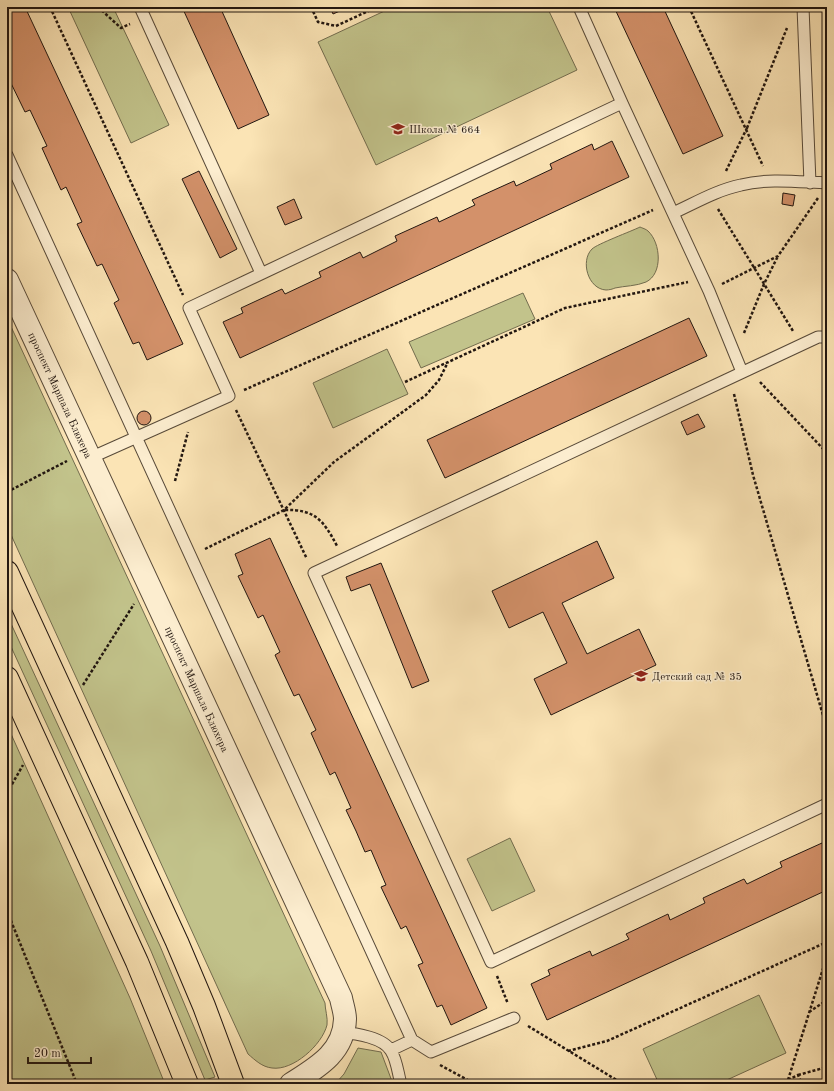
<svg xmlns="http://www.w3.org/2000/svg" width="834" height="1091" font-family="'Old Standard TT',serif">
<rect width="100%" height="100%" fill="#fbe4b5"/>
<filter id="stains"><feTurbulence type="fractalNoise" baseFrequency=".005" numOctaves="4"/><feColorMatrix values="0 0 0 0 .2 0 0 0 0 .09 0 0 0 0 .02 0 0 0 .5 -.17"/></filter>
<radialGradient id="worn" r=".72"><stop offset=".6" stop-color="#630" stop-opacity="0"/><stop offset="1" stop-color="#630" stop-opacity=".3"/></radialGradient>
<path fill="#c2c38b" stroke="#726c4e" d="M68 7H113L169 125 131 143Z
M393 7H547L577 70 376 165 318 42Z
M640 227C642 228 646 229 648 231 661 243 663 274 646 282 637 286 624 286 615 288 613 289 609 290 606 290 588 289 580 261 592 249 597 244 632 231 640 227Z
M523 293 535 319 421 368 409 342Z
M7 318 325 1003C325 1009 328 1018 327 1025 322 1045 293 1071 272 1068 262 1067 255 1060 248 1054L7 526Z
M387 349 408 394 333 428 313 383Z
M7 615 160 946 215 1077 205 1080 151 951 7 638Z
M7 725 130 998 165 1084H7Z
M510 838 535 891 492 911 467 859Z
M759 995 786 1053 718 1084H659L643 1049Z
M358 1048 381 1052 393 1084H335L344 1074Z"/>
<path fill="#d3916a" stroke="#211610" d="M7 7H25L183 344 147 360 139 342 133 344 114 303 119 300 102 264 97 266 77 224 82 222 66 187 61 190 42 148 47 146 30 110 25 112 7 75V70L10 69 7 62Z
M182 7H220L269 115 238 129Z
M330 7H349L333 14Z
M614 7H663L723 136 683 154Z
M612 141 629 177 240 358 223 322 243 313 241 308 282 289 285 294 321 277 319 272 360 252 363 258 397 241 395 236 437 217 439 222 475 205 472 200 514 181 516 186 552 169 550 164 592 144 594 150Z
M199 171 237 249 220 258 182 179Z
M783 193 795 195 793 206 782 204Z
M294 199 302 218 285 225 277 207Z
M689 318 707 356 445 478 427 440Z
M137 418a7 7 0 1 1 14 0a7 7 0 1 1-14 0Z
M698 414 705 427 687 435 681 422Z
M270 538 487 1008 451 1025 442 1005 437 1007 418 965 423 963 406 926 401 929 381 887 386 885 371 850 365 852 356 831 346 810 351 808 335 772 330 775 311 733 316 730 299 694 294 696 275 655 280 652 263 615 258 618 238 576 243 574 235 554Z
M597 541 614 578 562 603 587 654 639 629 656 665 551 715 534 679 567 663 543 612 509 628 492 591Z
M381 563 429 681 412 688 370 584 351 591 346 577Z
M822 843 824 848 827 847V890L547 1020 531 984 550 975 548 970 590 951 592 956 629 939 626 934 668 914 670 920 705 903 703 898 744 879 747 884 782 867 780 862Z"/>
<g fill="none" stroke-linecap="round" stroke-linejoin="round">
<g stroke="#584a39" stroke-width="13">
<path id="service" d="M140 7 261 273
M579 7 622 103
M803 7 810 183
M7 155 412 1040 391 1050
M673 213C695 203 717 190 741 185 768 178 799 182 827 183
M827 337H818L314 573 491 962 827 804
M90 458 229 396 189 308 622 103 709 291 742 372
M343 1033C356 1033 384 1038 391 1051 397 1060 398 1074 401 1084
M412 1040 431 1052 514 1018"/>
</g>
<g stroke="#584a39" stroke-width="24">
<g id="minor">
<path id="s1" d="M7 280 341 998C342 1004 345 1012 345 1019 344 1053 316 1068 291 1084"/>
</g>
</g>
<g stroke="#211610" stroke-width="24">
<path id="primary" d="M7 572 177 942 204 1006 233 1084
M7 678 137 962 187 1084"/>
</g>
<path stroke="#211610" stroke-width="2.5" stroke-dasharray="3 2" stroke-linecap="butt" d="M50 7 183 295
M98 7 121 28 130 24
M311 7 318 22 336 26 377 7
M689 7 763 166
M747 128 787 28
M726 171 747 128
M718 209 793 331
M722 284 778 256 818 198
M744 333 764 284 778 256
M405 382 565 308 688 282
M760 382 827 453
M244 390 653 210
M734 394 753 475 827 729
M236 410 307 559
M175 481 188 432
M7 492 67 461
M285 510C315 509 324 521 337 546
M205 549 284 510 334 462 426 395 439 380 448 362
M83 685 134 604
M7 793 23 765
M7 911 77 1084
M497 976 508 1004
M809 1012 827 1000
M528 1026 623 1084
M568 1051 607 1041 827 942
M440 1065 475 1084
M798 1075 827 1067
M788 1080 827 956
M779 1084 798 1075 802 1084"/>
<use href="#service" stroke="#fcedcf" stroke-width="11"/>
<use href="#minor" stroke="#fcedcf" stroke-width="22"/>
<use href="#primary" stroke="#fbe4b5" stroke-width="22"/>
</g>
<defs>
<g id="school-bare" transform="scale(1.08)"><path d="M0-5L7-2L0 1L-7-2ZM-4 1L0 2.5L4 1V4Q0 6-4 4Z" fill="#8f2418" stroke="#fcedcf" stroke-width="2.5" paint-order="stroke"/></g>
</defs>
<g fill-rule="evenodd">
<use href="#school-bare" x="398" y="129"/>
<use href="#school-bare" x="641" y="676"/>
</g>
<g text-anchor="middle" stroke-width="3" stroke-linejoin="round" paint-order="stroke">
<g font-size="11" fill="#211610" stroke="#fcedcf" text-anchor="start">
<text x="409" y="133">Школа № 664</text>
<text x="652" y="680">Детский сад № 35</text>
</g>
<g font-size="11" fill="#211610" stroke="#fcedcf">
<text dy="4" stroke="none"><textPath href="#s1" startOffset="127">проспект Маршала Блюхера</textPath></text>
<text dy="4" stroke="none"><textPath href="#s1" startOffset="451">проспект Маршала Блюхера</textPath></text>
</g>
</g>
<rect width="834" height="1091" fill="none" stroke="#fbe4b5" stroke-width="24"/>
<rect x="8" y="8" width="818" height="1075" fill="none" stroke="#211610" stroke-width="2"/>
<rect x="12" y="12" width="810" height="1067" fill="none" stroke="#211610"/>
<path d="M28 1057v6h63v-6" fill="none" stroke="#211610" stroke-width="2"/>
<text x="34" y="1057" font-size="12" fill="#211610" stroke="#fcedcf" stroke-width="3" paint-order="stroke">20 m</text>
<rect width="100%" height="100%" filter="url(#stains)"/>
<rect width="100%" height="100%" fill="url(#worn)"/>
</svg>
